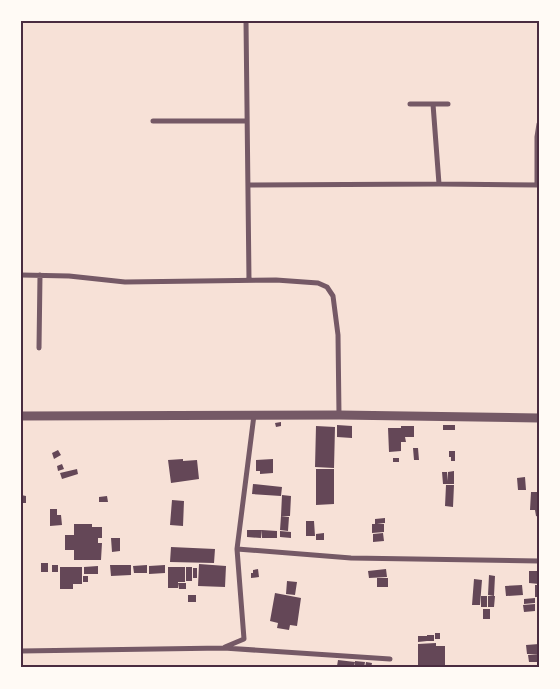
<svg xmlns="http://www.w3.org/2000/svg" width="560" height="689" font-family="'Noto Sans',sans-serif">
<rect width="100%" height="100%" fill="#f7e1d7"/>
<path fill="#644757" d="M281 422V426L276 427 275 423Z
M337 425 352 426V438L337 437Z
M443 425H455V430H443Z
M316 426 335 427 334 468 315 467Z
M401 426H414V437H405L406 442H401V451L389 452 388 428H401V439Z
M413 448H418L419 460H414Z
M58 450 61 455 54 459 52 453Z
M449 451H455V461H451V457H449Z
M393 458H399V462H393Z
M183 459V461L197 460 199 479 171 483 168 460Z
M273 459V473L260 474V471H256V460Z
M62 464 64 469 58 471 57 466Z
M77 469 78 474 62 479 60 473Z
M316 469H334V504L316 505Z
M454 471V484H443L442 472H447L448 481V472Z
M525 477 526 490H518L517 478Z
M253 484 282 487 281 496 252 494Z
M446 485H454L453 507 445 506Z
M531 492H539V517L536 516 535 510H530Z
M21 495 26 496V503H21Z
M282 495 291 496 290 516H281Z
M107 496 108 502H99V497Z
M172 500 184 501 183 526 170 525Z
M50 509H57V515H61L62 525 50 526Z
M281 516 289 517 288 531 280 530Z
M385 518V523H377L384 524V532L372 533V524H375V519Z
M306 521H314L315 536H306Z
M74 524H92V527H102V538H98V543H102L101 560H74V550H65V535H74Z
M247 530H262L261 538 247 537Z
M262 530 277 531V538H262Z
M280 531 291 532V538L280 537Z
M324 533V540H316V534Z
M383 533 384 541 373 542V534Z
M111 538H120V551L112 552Z
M171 547 215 549 214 563 170 562Z
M41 563H48V572H41Z
M199 564 226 566 225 587 198 586Z
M52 565H58V572H52Z
M110 565H131V575L111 576Z
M147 565V573H134L133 566Z
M165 565V573L149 574V566Z
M98 566V574H84V567Z
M60 567H82V584H73V589H60Z
M168 567H185V582H178V588H168Z
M186 567H192V581H186Z
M193 568H197V578H193Z
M258 569 259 577 251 578V573H253V570Z
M386 569 387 577 369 578 368 571Z
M529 571H539V584L529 583Z
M489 575 495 576 494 596 488 595Z
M83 576H88V582H83Z
M377 578H388V587H377Z
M474 579 482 580 480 605H472Z
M287 581 297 582 295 595 286 594Z
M178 583H186V589H179Z
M522 585 523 595 506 596 505 586Z
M535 585H539V597H535Z
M275 593 301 598 297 626 290 625 289 630 277 628 278 623 270 621Z
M188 595H196V602H188Z
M481 596H487V607H481Z
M488 596H495L494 607H488Z
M535 598V603L524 604V599Z
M535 604V611L524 612 523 605Z
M483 609H490V619H483Z
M435 633H440V639H435Z
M427 635H434V641H427Z
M418 636H427V641L418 642Z
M436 643V646H445V668H418V644Z
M539 644V654H527L526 645Z
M539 654V662H529L528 655Z
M338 660 355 662 354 667 337 666Z
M355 661 365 662 364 668H355Z
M366 662 372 663 371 668H365Z
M306 665V668H287V666Z"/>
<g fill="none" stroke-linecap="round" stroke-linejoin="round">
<path stroke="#755966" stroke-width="5" d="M246 21 249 280
M410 104H448
M433 104 439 184
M153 121H247
M248 185 439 184 539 185
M537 185V137L539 124
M21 275 69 276 125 282 276 280 318 283 327 287 333 296 338 335 339 415
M39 348 40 275
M237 549 351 558 539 561
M225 647 244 639 237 549 254 415
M21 651 224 648 390 659"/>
<path stroke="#755966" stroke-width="9" d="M21 416 339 415 539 418"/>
</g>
<rect width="560" height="689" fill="none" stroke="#fffaf5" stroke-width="45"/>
<rect x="22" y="22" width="516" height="644" fill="none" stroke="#4a2c40" stroke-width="2"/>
</svg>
